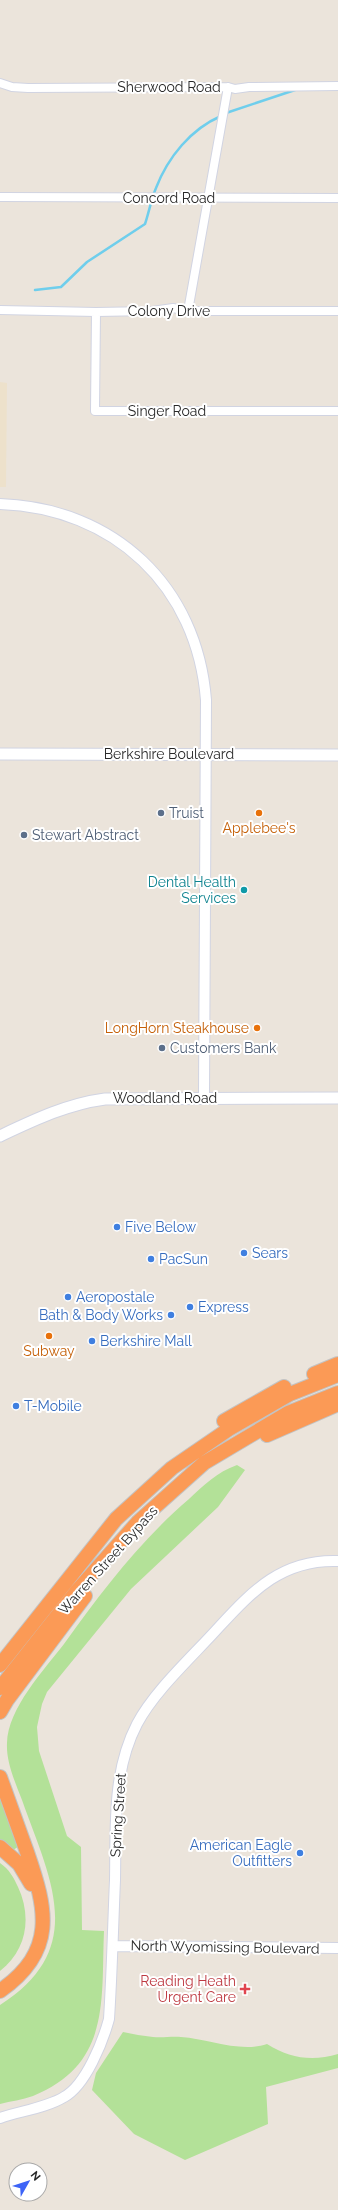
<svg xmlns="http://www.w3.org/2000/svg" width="338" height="2210" font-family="Raleway,sans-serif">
<rect width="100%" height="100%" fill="#ebe4db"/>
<path fill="#ede1cb" d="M0 382 7 383 6 487H0Z"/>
<path fill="#b3e198" d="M237 1465 245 1470 218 1507 131 1589 47 1692 42 1704 37 1727 39 1751 67 1836 81 1847 82 1930 104 1931C101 2001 111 2064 33 2096 22 2100 11 2101 0 2104V2005C89 1948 50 1879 22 1800 15 1782 6 1762 7 1743 8 1708 44 1670 64 1644 102 1591 139 1542 189 1499 204 1485 217 1472 237 1465Z
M0 1792 19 1846 12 1851 0 1842Z
M0 1863C9 1869 14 1878 18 1887 32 1917 27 1950 0 1971Z
M123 2032C133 2034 143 2036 153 2037 163 2038 172 2036 181 2037 209 2039 240 2053 267 2044 289 2058 312 2062 338 2054V2068L266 2087 268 2124 185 2160 134 2134 92 2090 96 2073Z"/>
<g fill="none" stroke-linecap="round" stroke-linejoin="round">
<path stroke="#6fceec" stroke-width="2.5" d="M226 113 295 90
M35 290 61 287 87 262 145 224C149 212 151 200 156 188 168 157 191 129 221 116"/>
<g stroke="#d1d4e2" stroke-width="10">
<path id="minor" d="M0 83 12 87 28 88 228 87 235 89 249 87 338 86
M0 197 338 198
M0 310 96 312 152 311 173 308 188 311H338
M188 311 228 87
M96 312 95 411H338"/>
</g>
<g stroke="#d1d4e2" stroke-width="12">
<path id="tertiary" d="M0 504C114 508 197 586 206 700L204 1098
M113 1946 338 1948
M0 2118C20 2111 46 2108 64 2097 86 2085 103 2041 109 2019 112 1972 113 1926 115 1880 116 1827 112 1772 137 1724 155 1690 193 1656 219 1627 253 1590 283 1559 338 1561"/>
</g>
<g stroke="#d1d4e2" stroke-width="13">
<path id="secondary" d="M0 754 338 755
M0 1136C34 1120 67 1104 105 1099L338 1098"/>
</g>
<g stroke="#c3c3c3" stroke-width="16">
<path id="motorway" d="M314 1374 338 1364
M224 1421 284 1387
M267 1435 338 1404
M0 1665 116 1519 172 1468 229 1429 290 1394 338 1375
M0 1688 76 1592 138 1522 204 1463 288 1413 338 1393
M0 1712 7 1700 85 1596
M0 1777C9 1802 18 1827 27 1852 47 1910 57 1951 0 1991
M0 1847 19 1864 31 1884"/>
</g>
<use href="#minor" stroke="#fff" stroke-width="8"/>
<use href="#tertiary" stroke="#fff" stroke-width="10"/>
<use href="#secondary" stroke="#fff" stroke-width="11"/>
<use href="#motorway" stroke="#fb9a56" stroke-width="14"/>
</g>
<g fill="#5c6f8a" stroke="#fff" stroke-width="1.5">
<circle cx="161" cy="813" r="4"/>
<circle cx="24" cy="835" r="4"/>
<circle cx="162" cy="1048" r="4"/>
</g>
<g fill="#e8710a" stroke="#fff" stroke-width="1.5">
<circle cx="259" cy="813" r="4"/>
<circle cx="257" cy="1028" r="4"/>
<circle cx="49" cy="1336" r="4"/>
</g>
<circle fill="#0f9aa8" stroke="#fff" stroke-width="1.5" cx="244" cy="890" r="4"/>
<g fill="#3f7fe0" stroke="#fff" stroke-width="1.5">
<circle cx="117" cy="1227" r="4"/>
<circle cx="244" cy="1253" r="4"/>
<circle cx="151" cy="1259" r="4"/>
<circle cx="68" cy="1297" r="4"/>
<circle cx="190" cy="1307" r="4"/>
<circle cx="171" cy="1315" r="4"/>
<circle cx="92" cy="1341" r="4"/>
<circle cx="16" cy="1406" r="4"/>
<circle cx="300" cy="1853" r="4"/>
</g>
<path fill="#e0444e" stroke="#fff" stroke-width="1.5" d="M243 1983h4v4h4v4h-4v4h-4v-4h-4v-4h4z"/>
<g text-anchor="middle" stroke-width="4" stroke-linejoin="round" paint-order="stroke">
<g font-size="14" fill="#292929" stroke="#fff">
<text x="169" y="92">Sherwood Road</text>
<text x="169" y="203">Concord Road</text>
<text x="169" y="316">Colony Drive</text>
<text x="167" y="416">Singer Road</text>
<text x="169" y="759">Berkshire Boulevard</text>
<text x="165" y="1103">Woodland Road</text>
<text transform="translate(108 1560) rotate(-48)" y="5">Warren Street Bypass</text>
<text transform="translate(118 1815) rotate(-86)" y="5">Spring Street</text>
<text transform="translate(225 1947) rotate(1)" y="5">North Wyomissing Boulevard</text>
</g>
<g font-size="14" fill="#4e5e75" stroke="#fff" text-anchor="start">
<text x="169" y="818">Truist</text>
<text x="32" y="840">Stewart Abstract</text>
<text x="170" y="1053">Customers Bank</text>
</g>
<g font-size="14" fill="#c56008" stroke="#fff">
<text x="259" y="833">Applebee's</text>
<text x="249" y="1033" text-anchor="end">LongHorn Steakhouse</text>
<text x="49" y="1356">Subway</text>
</g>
<g font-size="14" fill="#0d838f" stroke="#fff" text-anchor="end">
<text x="236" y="887">Dental Health<tspan x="236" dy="16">Services</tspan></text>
</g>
<g font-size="14" fill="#366cbe" stroke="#fff" text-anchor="start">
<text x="125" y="1232">Five Below</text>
<text x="252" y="1258">Sears</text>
<text x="159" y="1264">PacSun</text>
<text x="76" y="1302">Aeropostale</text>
<text x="198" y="1312">Express</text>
<text x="163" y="1320" text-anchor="end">Bath &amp; Body Works</text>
<text x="100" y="1346">Berkshire Mall</text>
<text x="24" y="1411">T-Mobile</text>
<text x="292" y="1850" text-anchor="end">American Eagle<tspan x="292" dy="16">Outfitters</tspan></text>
</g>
<g font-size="14" fill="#be3a42" stroke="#fff" text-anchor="end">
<text x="236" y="1986">Reading Heath<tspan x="236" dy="16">Urgent Care</tspan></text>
</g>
</g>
<g transform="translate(28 2182) rotate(51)"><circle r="19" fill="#ffffff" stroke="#a9a9a9"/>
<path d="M0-3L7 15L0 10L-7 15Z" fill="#3d64f7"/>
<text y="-6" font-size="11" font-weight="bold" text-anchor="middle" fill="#292929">N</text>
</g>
</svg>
